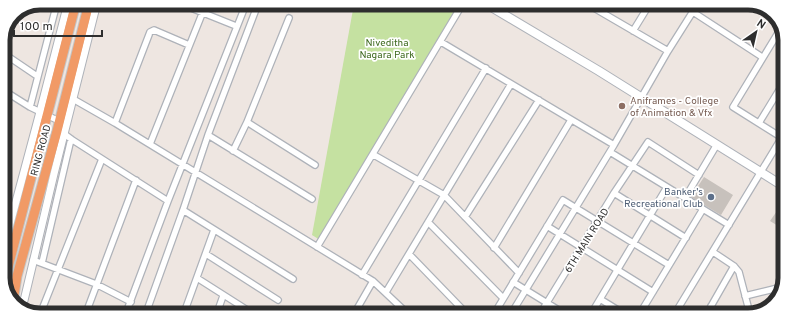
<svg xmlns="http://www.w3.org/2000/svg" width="788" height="318" font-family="Overpass,sans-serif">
<rect width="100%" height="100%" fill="#eee6e1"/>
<path fill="#c5e1a1" d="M354 4 461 5 320 240 312 235Z"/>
<path fill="#c7c1bc" d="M704 177 733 195 721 215 691 197Z
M779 208 783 210V229L770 221Z"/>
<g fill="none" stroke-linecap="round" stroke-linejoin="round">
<g stroke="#aeb2b9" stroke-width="8">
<path id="minor" d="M181 4 236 26
M589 5 668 51
M598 10 602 5
M693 12 762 57
M781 28 733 107 784 139
M633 31 649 5
M778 33 785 37
M441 42 614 145
M3 53 37 76
M3 90 30 107 59 121
M775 97 784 103
M73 99 115 123 373 281 408 314
M30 107 57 3
M247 122 289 18
M115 123 150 32 154 30 189 45
M759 123 784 82
M63 133 71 139 168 201
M208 135 258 4
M150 144 206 4
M233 151 247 122 315 165
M610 152 729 225
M374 155 444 195 519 273
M614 193 686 238
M685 198 716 146
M183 210 293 279
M465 217 539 100
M428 222 503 298
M547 226 653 292
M317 247 462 5
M494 248 571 120
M713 252 734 266 739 272 750 314
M206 254 278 300
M409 254 467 314
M33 260 96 284 131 302
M42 263 71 139
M362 275 486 68
M197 278 252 313
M513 282 565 314
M386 292 511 84
M745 296 782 287
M600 299 626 315
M711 306 714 315
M41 312 102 159
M86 313 136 180
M126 313 168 201 246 4
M146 313 183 210 208 135 312 199
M184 313 214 230
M217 313 223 296
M354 314 373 281
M494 314 563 200 669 265
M511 314 614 145 668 51 697 5
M540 314 614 193 648 142 699 175
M591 314 667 187
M639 315 703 209
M674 315 782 137
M706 315 734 266"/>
</g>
<g stroke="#aeb2b9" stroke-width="9">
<path id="tertiary" d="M3 250 40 112 68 3
M22 309 54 174 97 3"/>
</g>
<g stroke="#aeb2b9" stroke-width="10">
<path id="secondary" d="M488 5 599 71 783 186"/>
</g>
<g stroke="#c4c4c4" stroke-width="11">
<path id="trunk" d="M4 283 76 3
M13 302 17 276 57 131 89 3"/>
</g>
<use href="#minor" stroke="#fff" stroke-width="5.5"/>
<use href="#tertiary" stroke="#fff" stroke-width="7"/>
<use href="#secondary" stroke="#fff" stroke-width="8"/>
<use href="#trunk" stroke="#f19a66" stroke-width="9"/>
</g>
<circle fill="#8d6e63" stroke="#fff" stroke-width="1.5" cx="622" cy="106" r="4"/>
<circle fill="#5c6f8a" stroke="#fff" stroke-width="1.5" cx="711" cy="197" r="4"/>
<g text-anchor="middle" stroke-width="3.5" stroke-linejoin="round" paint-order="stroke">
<g font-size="10" fill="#3e691f" stroke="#fff">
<text x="387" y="46">Niveditha<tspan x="387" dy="12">Nagara Park</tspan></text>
</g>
<g font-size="10" fill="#785e54" stroke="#fff" text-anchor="start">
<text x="630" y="104">Aniframes - College<tspan x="630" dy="12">of Animation &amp; Vfx</tspan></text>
</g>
<g font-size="10" fill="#2e2e2e" stroke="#fff">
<text transform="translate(40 150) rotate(-75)" y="4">RING ROAD</text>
<text transform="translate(586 240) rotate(-58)" y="4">6TH MAIN ROAD</text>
</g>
<g font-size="10" fill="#4e5e75" stroke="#fff" text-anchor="end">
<text x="703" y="195">Banker's<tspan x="703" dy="12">Recreational Club</tspan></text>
</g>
</g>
<path d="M0 0H788V318H0ZM40 10H748A30 30 0 0 1 778 40V278A30 30 0 0 1 748 308H40A30 30 0 0 1 10 278V40A30 30 0 0 1 40 10Z" fill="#fff" fill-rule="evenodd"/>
<path fill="none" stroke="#2e2e2e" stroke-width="5" d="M40 10H748A30 30 0 0 1 778 40V278A30 30 0 0 1 748 308H40A30 30 0 0 1 10 278V40A30 30 0 0 1 40 10Z"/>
<g transform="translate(756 32) rotate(34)" stroke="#ffffff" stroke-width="3" paint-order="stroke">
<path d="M0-3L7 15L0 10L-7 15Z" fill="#2e2e2e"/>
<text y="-6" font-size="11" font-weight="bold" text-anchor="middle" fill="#2e2e2e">N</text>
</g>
<path d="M14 30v6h88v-6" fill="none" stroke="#2e2e2e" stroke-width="2"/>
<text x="20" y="30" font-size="12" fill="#2e2e2e" stroke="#ffffff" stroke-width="3" paint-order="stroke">100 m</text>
</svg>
